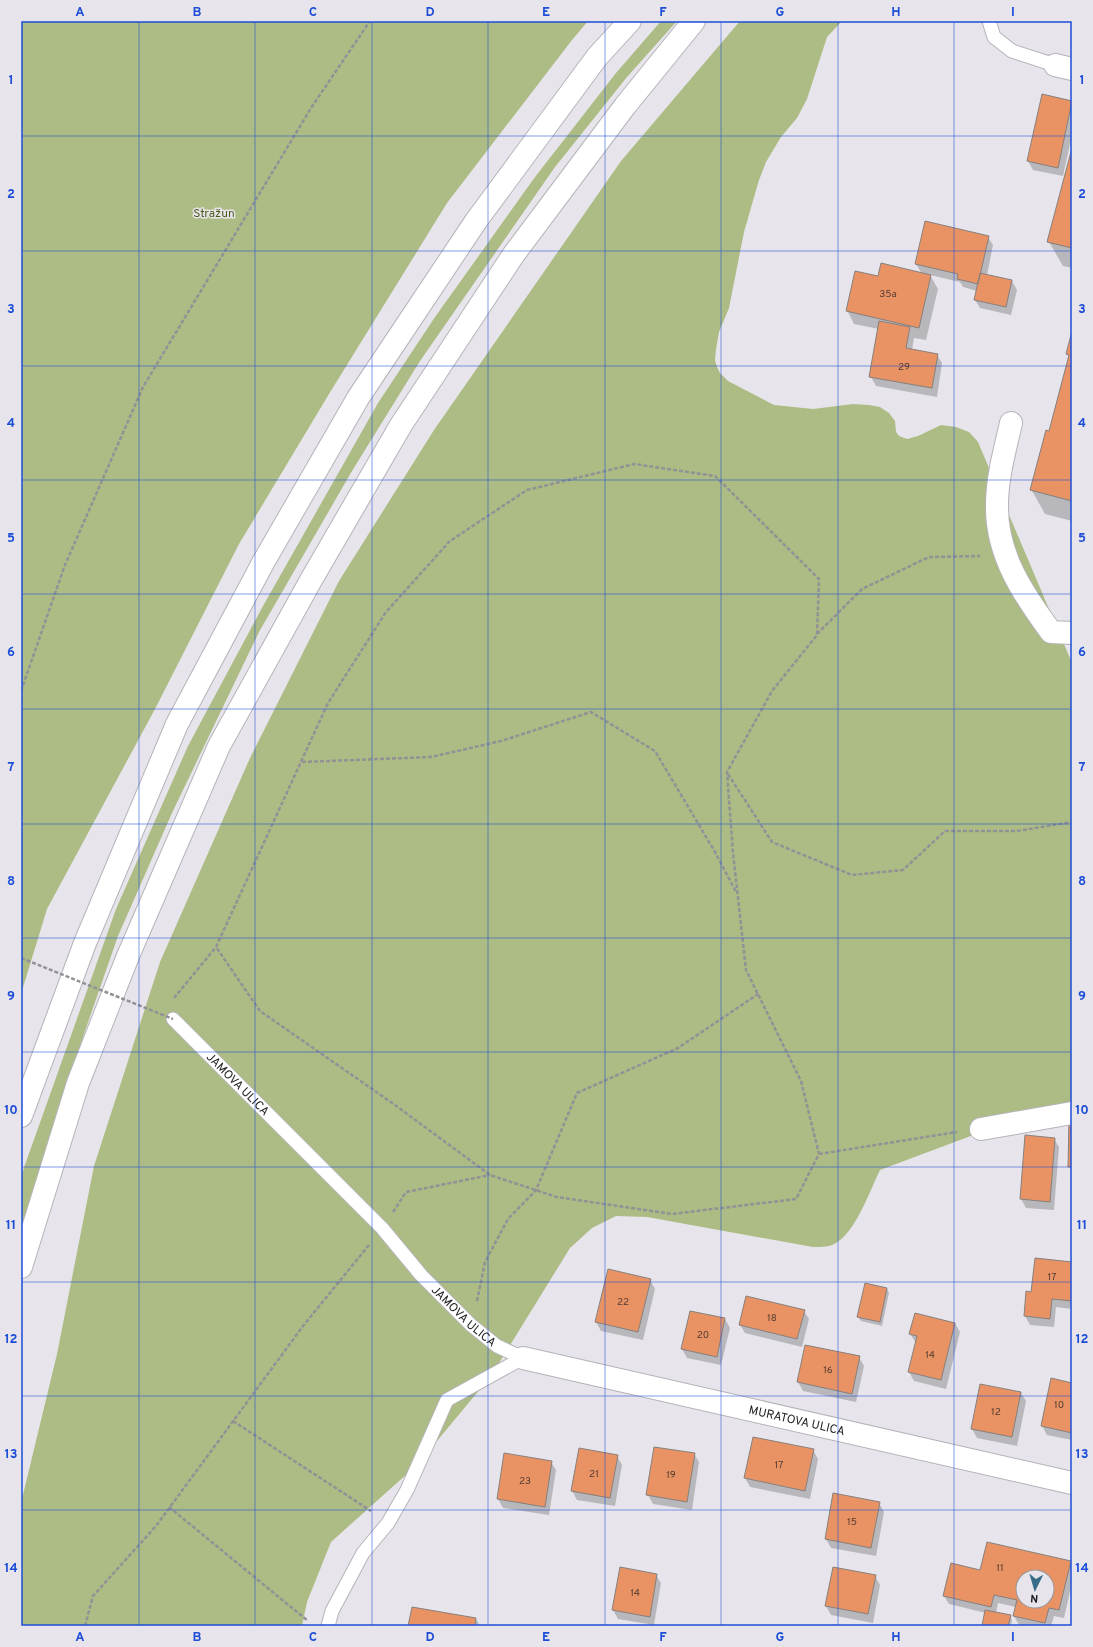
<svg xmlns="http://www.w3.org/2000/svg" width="1093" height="1647" font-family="Overpass,sans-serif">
<rect width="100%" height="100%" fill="#e7e5eb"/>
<path fill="#adbc84" d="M21 21H588L572 40 447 203 329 394 239 544 155 709 47 909 21 994Z
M661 21H677L627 77 555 167 420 361 352 471 259 632 172 813 118 936 85 1031 21 1228V1176L116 909 188 746 263 606 378 403 435 317 535 177 616 73Z
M740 21H842L827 37 807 99 797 118 781 137 766 162 759 180 744 232 729 308 719 332 716 349 715 360 717 367 720 373 728 381 774 405 813 409 853 404 869 405 880 407 889 413 895 421 896 432 899 436 907 439 918 436 941 425 956 427 969 432 978 442 1072 663V1107H1048L880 1170C870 1190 853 1241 829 1246 824 1247 818 1247 813 1247L647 1217 616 1216 592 1228 570 1248 491 1376 417 1465 331 1542 307 1602 302 1626H21V1503L57 1354 94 1166 160 962 250 758 339 581 434 430 621 161Z"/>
<path fill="#0003" fill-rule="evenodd" d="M1043 95 1072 102V135L1063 176 1033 170 1028 161Z
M1072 152V268L1063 266 1049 242Z
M988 237 993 245 987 275 1012 281 1017 290 1011 315 980 308 975 300 977 291 963 287 960 282 930 275 938 289 926 340 914 338 912 350 937 355 942 363 937 397 876 386 871 377 879 329 854 324 847 310 879 278 922 274 916 264Z
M1072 335V521L1045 514 1031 489 1050 432 1069 358 1067 354Z
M1026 1136 1054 1139 1059 1147 1054 1210 1026 1208 1021 1199Z
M1072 1263V1309L1056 1307 1054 1327 1030 1325 1025 1316 1027 1293H1032Z
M650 1280 655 1289 643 1340 601 1331 596 1322Z
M887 1289 889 1293 882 1326 861 1321 858 1317Z
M804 1311 809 1319 802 1347 745 1333 740 1325Z
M725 1319 730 1328 721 1365 687 1358 682 1349Z
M955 1323 960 1332 946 1389 914 1381 909 1372 916 1343 910 1334Z
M859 1357 864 1366 856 1402 803 1391 798 1382Z
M1072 1384V1440L1047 1435 1042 1426Z
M1021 1393 1026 1401 1017 1446 977 1438 972 1429Z
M813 1450 818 1459 810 1499 750 1487 745 1478Z
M505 1454 551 1462 556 1470 549 1515 503 1508 498 1499Z
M694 1454 699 1462 692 1510 653 1504 648 1495Z
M617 1456 622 1465 615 1506 577 1500 572 1491Z
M834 1494 879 1503 884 1512 876 1556 831 1548 826 1539Z
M1070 1562 1072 1566V1583L1064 1618 1054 1616 1051 1626 1019 1625 1014 1616 1016 1607 998 1603 996 1613 1010 1616 1012 1620 1011 1626H983L986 1613 949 1604 944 1596 981 1571ZM1023 1577H1047V1601H1023Z
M656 1575 661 1583 654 1625 618 1619 613 1610Z
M875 1576 880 1585 873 1623 831 1615 826 1606Z
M476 1619 480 1626H409Z"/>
<path fill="#e99364" stroke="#86807d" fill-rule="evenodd" d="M1042 94 1072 101 1058 168 1027 161Z
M1072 148V248L1047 242Z
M925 221 989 236 978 284 957 279 958 274 915 264Z
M881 263 931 275 919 328 846 311 855 271 878 276Z
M980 273 1012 280 1006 307 974 300Z
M879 321 910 327 906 348 938 354 932 388 869 377Z
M1072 331V501L1030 490 1046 430 1049 431 1069 355 1066 354Z
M1069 1119H1072V1167H1068Z
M1025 1135 1055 1138 1050 1202 1020 1199Z
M1035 1258 1072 1262V1301L1052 1299 1050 1319 1024 1316 1026 1291 1031 1292Z
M608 1269 651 1279 638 1332 595 1322Z
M865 1283 887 1288 880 1322 857 1317Z
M746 1296 805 1310 797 1339 739 1325Z
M690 1311 725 1318 717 1357 681 1349Z
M915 1313 955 1323 941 1380 908 1372 917 1336 909 1334Z
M805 1345 860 1356 852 1394 797 1382Z
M1051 1378 1072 1383V1433L1041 1426Z
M980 1384 1021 1392 1012 1437 971 1429Z
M753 1437 814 1449 805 1491 744 1478Z
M654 1447 695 1453 687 1502 646 1495Z
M579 1448 618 1455 610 1498 571 1491Z
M504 1453 552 1461 545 1507 497 1499Z
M833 1493 880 1502 871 1548 825 1539Z
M987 1542 1071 1561 1059 1610 1049 1608 1045 1623 1013 1616 1017 1600 994 1595 991 1607 943 1596 951 1563 980 1570ZM1023 1577H1047V1601H1023Z
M620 1567 657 1574 650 1617 612 1610Z
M833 1567 876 1575 868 1614 825 1606Z
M412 1607 476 1618 475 1626H408Z
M985 1610 1011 1615 1008 1626H982Z"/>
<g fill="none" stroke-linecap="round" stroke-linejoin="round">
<g stroke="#b5b3b9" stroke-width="15">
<g id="lane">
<path d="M989 21 994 37 1012 51 1055 65"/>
<path id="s1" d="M173 1019 382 1228 421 1275 471 1325 497 1346 523 1358 447 1400 407 1490 388 1523 363 1553 332 1611 328 1626"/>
</g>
</g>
<g stroke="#b5b3b9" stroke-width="24">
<g id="street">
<path d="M1055 65 1072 69"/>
<path d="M1011 423C1005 450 997 477 997 505 996 554 1023 594 1051 632L1072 633"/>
<path d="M981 1129 1072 1113"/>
<path id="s2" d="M523 1358 1072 1483"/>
</g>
</g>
<g stroke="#b5b3b9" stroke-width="24">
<path id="highway" d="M21 1116 85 943 177 724 264 561 358 398 476 221 597 57 630 21
M21 1267 78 1083 128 956 219 746 311 580 401 425 514 254 625 106 694 21"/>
</g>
<path stroke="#929195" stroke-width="2.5" stroke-dasharray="4 2" stroke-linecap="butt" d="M817 634 862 589 929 557 980 556
M21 691 65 565 143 387 311 108 370 21
M302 762 431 757 501 741 591 712 655 751 715 852 736 892
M728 774 772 842 852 875 903 870 945 831H1017L1072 822
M174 998 216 947 328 703 386 612 450 541 527 490 634 464 715 476 819 579 817 635 772 691 727 772 733 853 746 970 801 1081 819 1154 796 1199 672 1214 557 1197 490 1175 395 1105 260 1011 216 947
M819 1154 957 1132
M393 1212 406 1192 490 1175
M477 1301 485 1262 508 1219 536 1190 577 1093 678 1048 758 994
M233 1421 371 1511
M169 1507 308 1621
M85 1626 93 1596 156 1526 303 1326 369 1245"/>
<use href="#lane" stroke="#fff" stroke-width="13"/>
<use href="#street" stroke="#fff" stroke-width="22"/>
<use href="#highway" stroke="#fff" stroke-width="22"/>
<path stroke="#929195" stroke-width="2.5" stroke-dasharray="4 2" stroke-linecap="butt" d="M21 958 173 1019"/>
</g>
<path fill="none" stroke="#1d4ed8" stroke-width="1" stroke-opacity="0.55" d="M139 21V1626M255 21V1626M372 21V1626M488 21V1626M605 21V1626M721 21V1626M838 21V1626M954 21V1626M21 136H1072M21 251H1072M21 366H1072M21 480H1072M21 594H1072M21 709H1072M21 824H1072M21 938H1072M21 1052H1072M21 1167H1072M21 1282H1072M21 1396H1072M21 1510H1072"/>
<g text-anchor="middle" stroke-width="3" stroke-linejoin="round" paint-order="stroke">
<g font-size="10" fill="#523d32">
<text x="888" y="297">35a</text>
<text x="904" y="370">29</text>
<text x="1052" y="1280">17</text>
<text x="623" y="1305">22</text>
<text x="772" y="1321">18</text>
<text x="703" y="1338">20</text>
<text x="930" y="1358">14</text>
<text x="828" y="1373">16</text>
<text x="1059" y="1408">10</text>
<text x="996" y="1415">12</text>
<text x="779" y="1468">17</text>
<text x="594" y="1477">21</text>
<text x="671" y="1478">19</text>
<text x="525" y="1484">23</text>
<text x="852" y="1525">15</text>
<text x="1000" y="1571">11</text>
<text x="635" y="1596">14</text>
</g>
<g font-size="12" fill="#4c5b18" stroke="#e7e5eb">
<text x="214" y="217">Stražun</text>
</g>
<g font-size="12" fill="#202022" stroke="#e7e5eb">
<text dy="4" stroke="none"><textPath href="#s1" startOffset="92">JAMOVA ULICA</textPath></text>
<text dy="4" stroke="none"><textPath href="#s1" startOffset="416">JAMOVA ULICA</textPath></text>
<text dy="4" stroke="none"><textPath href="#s2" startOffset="281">MURATOVA ULICA</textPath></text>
</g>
</g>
<rect width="1093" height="1647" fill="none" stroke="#e7e5eb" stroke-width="44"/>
<g transform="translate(1035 1589) rotate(185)"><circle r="19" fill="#e7e5eb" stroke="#97969b"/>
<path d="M0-3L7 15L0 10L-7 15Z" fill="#376c88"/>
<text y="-6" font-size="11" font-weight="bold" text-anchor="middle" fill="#202022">N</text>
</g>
<rect x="22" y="22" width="1049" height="1603" fill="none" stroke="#1d4ed8" stroke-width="1.5"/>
<g font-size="13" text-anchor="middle" font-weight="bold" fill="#1d4ed8">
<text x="80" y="16">A</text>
<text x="197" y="16">B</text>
<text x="313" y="16">C</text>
<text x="430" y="16">D</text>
<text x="546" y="16">E</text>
<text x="663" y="16">F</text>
<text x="780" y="16">G</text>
<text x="896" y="16">H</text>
<text x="1013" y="16">I</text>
<text x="11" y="84">1</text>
<text x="1082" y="84">1</text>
<text x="11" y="198">2</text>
<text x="1082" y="198">2</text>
<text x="11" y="313">3</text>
<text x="1082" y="313">3</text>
<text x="11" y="427">4</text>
<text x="1082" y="427">4</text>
<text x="11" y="542">5</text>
<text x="1082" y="542">5</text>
<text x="11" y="656">6</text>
<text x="1082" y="656">6</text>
<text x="11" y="771">7</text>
<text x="1082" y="771">7</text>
<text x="11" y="885">8</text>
<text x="1082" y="885">8</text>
<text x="11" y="1000">9</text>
<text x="1082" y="1000">9</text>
<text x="11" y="1114">10</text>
<text x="1082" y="1114">10</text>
<text x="11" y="1229">11</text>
<text x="1082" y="1229">11</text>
<text x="11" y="1343">12</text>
<text x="1082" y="1343">12</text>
<text x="11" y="1458">13</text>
<text x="1082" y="1458">13</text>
<text x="11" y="1572">14</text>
<text x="1082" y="1572">14</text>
<text x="80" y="1641">A</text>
<text x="197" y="1641">B</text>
<text x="313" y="1641">C</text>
<text x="430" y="1641">D</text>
<text x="546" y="1641">E</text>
<text x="663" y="1641">F</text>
<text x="780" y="1641">G</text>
<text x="896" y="1641">H</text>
<text x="1013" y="1641">I</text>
</g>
</svg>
